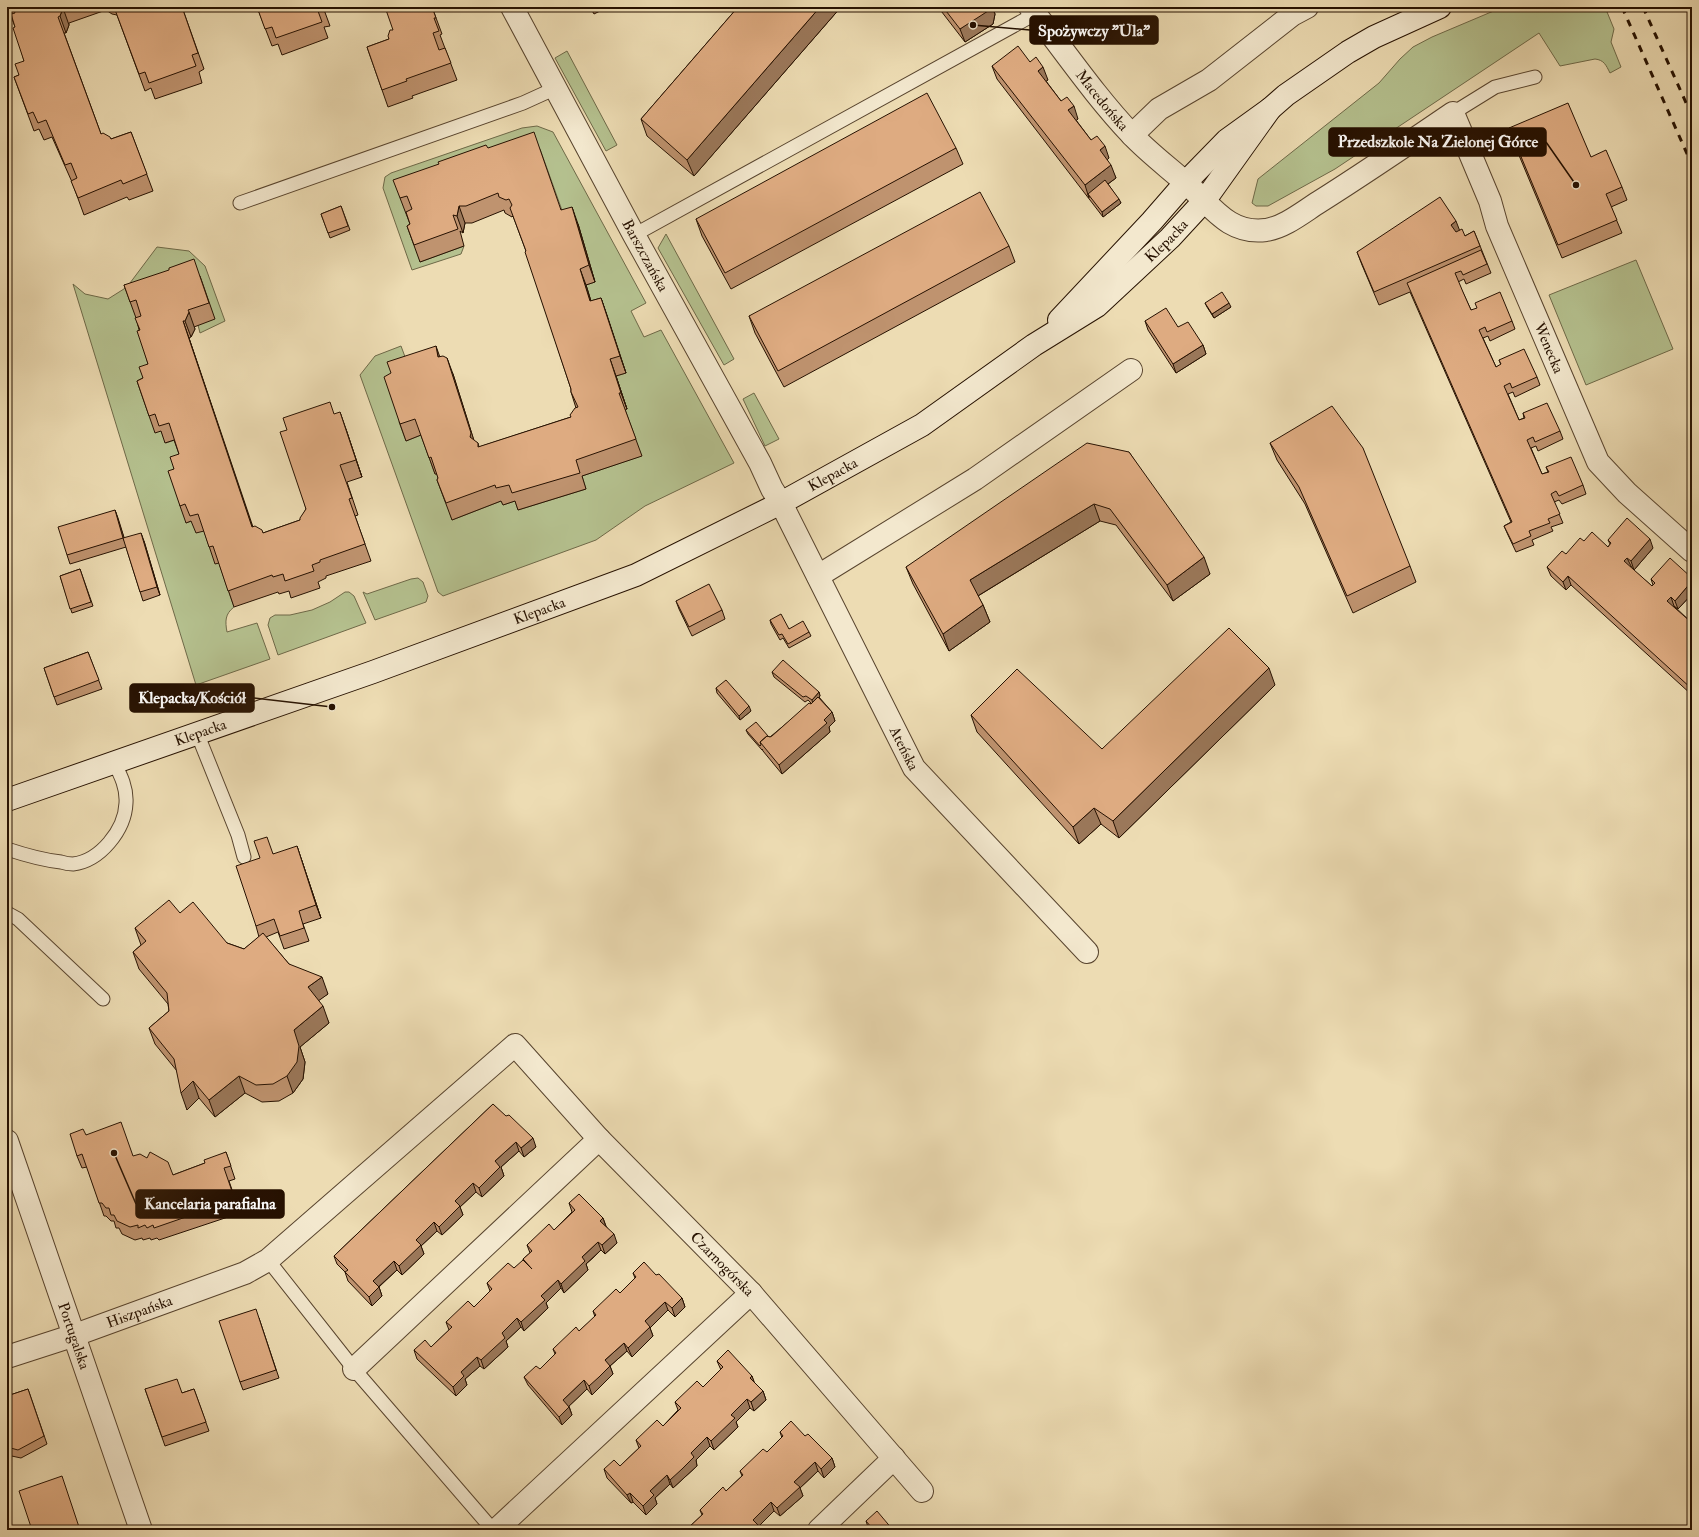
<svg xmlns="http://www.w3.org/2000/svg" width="1699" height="1537" font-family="'IM FELL Double Pica',serif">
<rect width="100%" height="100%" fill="#eddcb3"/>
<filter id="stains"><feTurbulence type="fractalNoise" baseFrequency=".005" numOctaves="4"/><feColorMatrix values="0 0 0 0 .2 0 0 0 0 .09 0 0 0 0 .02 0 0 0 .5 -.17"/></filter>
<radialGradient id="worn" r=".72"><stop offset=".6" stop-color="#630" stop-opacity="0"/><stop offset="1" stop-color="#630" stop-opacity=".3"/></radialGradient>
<path fill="#b5c18f" stroke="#6e6948" d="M1503 7H1605L1614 29 1611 42 1621 67 1610 73C1606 65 1604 60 1595 59L1560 66 1539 33 1335 169 1268 206H1256L1252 203 1258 179 1379 83 1400 59 1413 47 1432 37Z
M567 51 617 145 606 151 555 58Z
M537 126 553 132 646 303 631 311 644 337 661 330 734 463 645 506 596 540 443 596 438 592 360 375 375 356 401 346 411 373 399 422 406 441 421 435 435 474H438L452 520 501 501 503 505 515 501 518 510 586 489 582 476 641 456 625 410 627 409 616 376 626 373 596 318 586 285 595 282 578 224 568 227 540 149 413 212 420 262 464 246 461 254 412 270 383 188 385 177 391 173 522 128Z
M666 234 734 359 724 365 658 248Z
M157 247 189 251 205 266 225 321 200 333 198 325 136 318 154 380 161 431 166 443 175 440 185 471 186 523 192 521 204 530 219 563 234 607C225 614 225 621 227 632L257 623 270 659 196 685 73 284 85 294 108 299 127 287Z
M1636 260 1673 349 1586 385 1549 295Z
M754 393 779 439 765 446 743 399Z
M418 578 423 582 428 596 426 602 375 620 363 592 367 594 411 579Z
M345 592H349L354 596 366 623 278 655 268 625 270 618 275 615H290L312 610 330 602Z"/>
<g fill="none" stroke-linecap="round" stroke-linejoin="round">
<g stroke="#58442e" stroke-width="15">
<path id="lane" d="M1453 113 1495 87 1535 77
M240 203 523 103 556 88
M634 235 1035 14
M197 733 238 835 244 857
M7 849C25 855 42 860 61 862 64 863 69 864 73 864 100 861 125 830 126 803 127 788 121 776 114 762
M7 913 18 919 103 999
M268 1260 354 1369 493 1530"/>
</g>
<g stroke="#58442e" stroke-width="24">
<g id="street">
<path id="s1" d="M512 7 634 235 760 463 772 489 781 503 914 768 1087 952"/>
<path id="s2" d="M1030 7C1064 50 1094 95 1132 135 1149 153 1168 167 1186 183 1211 205 1228 235 1266 230 1285 227 1303 212 1319 202 1365 173 1409 143 1453 113L1490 201 1497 226 1598 462 1627 493 1692 551"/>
<path d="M1132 135 1159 109 1209 80 1292 15 1307 7"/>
<path d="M818 576 975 479 1131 370"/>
<path id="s3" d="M7 1141 141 1530"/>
<path id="s4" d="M7 1357 75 1335 245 1273 268 1260 515 1045 599 1139 751 1293 922 1491"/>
<path d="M354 1369 599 1139"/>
<path d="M496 1530 751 1293"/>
<path d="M819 1530 894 1458"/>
</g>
</g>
<g stroke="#261101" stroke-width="24">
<g id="secondary">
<path d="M1059 320 1152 221 1186 182 1227 140 1270 109 1286 95 1348 52 1374 37 1440 7"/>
<path id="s5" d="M7 800 373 672 636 575 781 503 922 425 1034 345 1097 306 1170 238 1205 200 1270 109"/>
</g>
</g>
<use href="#lane" stroke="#f3e8ce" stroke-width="13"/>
<use href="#street" stroke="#f3e8ce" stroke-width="22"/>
<use href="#secondary" stroke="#f3e8ce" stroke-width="22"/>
<path stroke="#261101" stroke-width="3" stroke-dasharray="7 7" stroke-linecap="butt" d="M1622 7 1692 165
M1643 7 1692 116"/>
</g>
<path fill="#bf936f" stroke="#261101" d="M8 7H165L166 11 182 7 204 69 199 72 202 83 155 99 151 88 145 91 117 15 112 14 106 10 69 23V25L66 33H64L101 134 111 139 131 132 153 191 129 200 127 197 84 215 72 182 52 137 44 140 39 129 34 131 14 77 19 75 24 61 15 27Z
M257 7H323L330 26 324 27 328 38 282 55 278 44 272 46Z
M432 7 442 34 440 35 457 80 412 96 413 98 388 107 367 47 389 39 393 30Z
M590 7H608L594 14Z
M738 7H841L694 176 647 136 641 119Z
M938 7H992L995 14 993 24 965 42Z
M1030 62 1048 80 1046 81 1061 101 1078 119 1076 120 1091 140 1109 158 1107 160 1116 178 1108 184 1121 203 1103 217 997 79 992 66Z
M1509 128 1591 157 1622 187 1627 200 1611 207 1622 233 1562 258 1513 141Z
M488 148 578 224 595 282 586 285 591 301 601 298 626 373 616 376 627 409 625 410 642 456 582 476 586 489 518 510 515 501 503 505 501 501 452 520 437 480 438 478 437 474H435L421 435 406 441 400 424 440 357 453 374 474 441 478 443 479 447 571 417 576 408 571 392V389L526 251 513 216 512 217 505 213 504 210 472 223H465L463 233 460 231 464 246 420 262 407 226 410 224 400 198Z
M956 148 963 164 731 289 702 236 696 219Z
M341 206 350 230 330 238 321 214Z
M1459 230 1465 236 1474 231 1491 273 1466 284 1464 279 1458 282 1471 310 1512 321 1515 329 1490 341 1488 336 1483 338 1496 367 1501 365 1499 360 1537 377 1540 385 1515 397 1513 392 1508 394 1519 420 1524 418 1523 413 1560 431 1563 439 1538 451 1536 446 1531 448 1542 474 1548 472 1546 467 1583 485 1586 494 1562 504 1559 500 1554 502 1563 523 1551 527 1553 531 1532 540 1534 545 1516 552 1508 535 1504 526 1511 522 1410 292 1379 305 1362 265 1357 252Z
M1009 246 1015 262 784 387 755 333 749 316Z
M200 276 215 319 194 327 195 329 191 337 189 338 253 527 263 533 300 520 306 509 287 430 334 414 346 429 362 477 347 482 358 515 355 516 371 561 326 576V578L318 582 320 588 291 598 289 591 279 594 278 592 234 607 219 563 215 564 204 531 196 533 191 521 186 523 180 506 174 469 179 454 174 440 165 443 161 431 155 433 137 381 143 378 148 364 136 318 124 285Z
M1205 303 1231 307 1214 318 1207 307Z
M1145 321 1178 327 1203 345 1206 354 1176 373 1148 330Z
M1270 443 1410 566 1416 582 1353 613 1305 504 1277 460Z
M1129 452 1210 574 1173 601 1116 525 1100 521 978 596 983 605 990 622 949 651 913 584 906 567Z
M115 510 124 538 144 541 160 595 143 601 126 547 70 564 67 555Z
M1608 540 1653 548 1634 570 1631 566 1630 567 1652 586 1653 585 1651 579 1692 578V594L1678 609 1674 606 1692 623V695L1571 585 1566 590 1551 576 1547 567 1566 554 1608 547 1610 544Z
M80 569 93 606 72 613 60 576Z
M676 601 722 610 725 619 692 636 679 609Z
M770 620 789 629 809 632 811 636 789 648 783 638 780 640 771 624Z
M88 652 102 689 57 705 44 668Z
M772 672 819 692 820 696 819 697 832 712 835 721 829 727 830 732 782 774 763 751 762 749V750L748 734 746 730 770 737 811 703 808 700 805 702 774 677Z
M1275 685 1119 838 1101 824 1079 844 977 732 971 715 1102 749Z
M716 688 751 711 740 720 717 693Z
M273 854 301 858 321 918 303 924 309 941 284 949 278 932 266 937 289 964 328 994 318 1000 329 1023 300 1047 305 1062 303 1079 293 1093 279 1101 262 1102 245 1093 215 1117 199 1098 187 1110 177 1071 155 1044 149 1028 169 1011 168 1004 139 969 133 952 141 945 135 928 180 913 227 943 244 949 259 937 256 926Z
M493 1104 536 1147 524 1157 519 1151 501 1167 504 1176 482 1197 476 1192 460 1207 463 1215 442 1235 437 1231 421 1246 424 1254 402 1275 397 1270 379 1287 382 1296 372 1306 348 1281 345 1272 337 1264 334 1256Z
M86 1135 173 1175 205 1163 226 1152 235 1179 229 1181 240 1213 159 1240 157 1238 151 1240 150 1238 143 1240 142 1238 135 1240 122 1234 119 1228H116L114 1221H111L106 1216H104L87 1167 82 1168 77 1156Z
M569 1203 603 1218 606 1226 617 1243 605 1254 601 1250 593 1258 586 1264 588 1270 564 1293 561 1288 546 1303 548 1308 524 1331 521 1327 506 1341 508 1347 484 1369 480 1366 465 1379 467 1385 456 1396 417 1359 414 1350 431 1347 449 1330 446 1322 474 1307 490 1291 487 1283 514 1268 524 1262 523 1259 530 1253 527 1245 554 1230 572 1212Z
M633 1273 656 1275 682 1298 685 1307 675 1317 668 1310 650 1328 653 1336 632 1357 627 1351 610 1366 613 1374 592 1395 587 1389 569 1406 572 1415 562 1425 528 1385 524 1377 540 1369 555 1354 553 1349 579 1331 595 1317 593 1311 620 1293 635 1278Z
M259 1318 279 1378 243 1390 240 1382Z
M717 1361 752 1376 754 1383 763 1391 766 1400 754 1411 750 1408 736 1422 738 1427 714 1450 710 1446 696 1460 697 1466 673 1488 670 1484 655 1498 657 1504 646 1515 633 1502 631 1503 607 1478 604 1469 620 1466 639 1448 636 1440 663 1426 678 1410 675 1402 703 1387 721 1370Z
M28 1389 47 1444 21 1458 7 1455V1396Z
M145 1389 182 1393 194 1389 209 1431 165 1446Z
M780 1432 805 1436 832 1458 835 1467 824 1478 818 1471 800 1488 803 1496 780 1516 774 1511 759 1526 687 1529 702 1515 700 1510 726 1491 742 1476 740 1471 767 1452 782 1438Z
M866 1521 893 1530H869Z"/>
<path fill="#9b785a" stroke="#261101" d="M820 7H841L694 176 687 160Z
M989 7H992L995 14 993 24 965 42 960 29Z
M63 8 69 25 66 33 60 16Z
M1043 67 1048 80 1042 84 1038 71Z
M1074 106 1078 119 1073 123 1068 110Z
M1105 146 1109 158 1104 163 1100 150Z
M1111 165 1116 178 1090 197 1088 194 1089 198 1085 185Z
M1119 199 1121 203 1103 217 1102 212Z
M459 206 465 223 463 233 457 216Z
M572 207 578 224 595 282 589 265Z
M1456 221 1461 234 1456 237 1451 225Z
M580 269 586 285 596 318 590 301Z
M601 298 607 315 626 373 620 356Z
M1229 303 1231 307 1214 318 1212 314Z
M189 312 195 329 191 337 185 321Z
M183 321 189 338 258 544 252 527Z
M1203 345 1206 354 1176 373 1173 364Z
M436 346 442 363 438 357Z
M447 358 453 374 477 450 470 437Z
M610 359 616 376 627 409 621 393Z
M340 412 346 429 362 477 356 460Z
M1094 504 1100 521 976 597 970 580Z
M115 510 118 518 127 547 123 538Z
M141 533 144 541 160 595 157 587Z
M1650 539 1653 548 1634 570 1631 561Z
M1204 557 1210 574 1173 601 1167 585Z
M1627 558 1631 566 1627 570 1624 561Z
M1568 576 1571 585 1566 590 1563 582Z
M1692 581V594L1678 609 1675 601Z
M1671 597 1674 606 1671 609 1667 601Z
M983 605 990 622 949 651 943 634Z
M1269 668 1275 685 1119 838 1113 821Z
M819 692 820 696 813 705 812 700Z
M749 706 751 711 740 720 739 716Z
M832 712 835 721 829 727 830 732 782 774 779 765Z
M1094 808 1101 824 1079 844 1073 827Z
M297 846 321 918 316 905Z
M322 977 328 994 314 1004 308 987Z
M323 1006 329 1023 300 1047 305 1062 303 1079 293 1093 287 1076 294 1030Z
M239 1076 245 1093 215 1117 209 1100Z
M193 1081 199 1098 187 1110 181 1093Z
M533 1138 536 1147 524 1157 521 1148Z
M516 1142 519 1151 501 1167 504 1176 482 1197 479 1188 495 1161Z
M473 1183 476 1192 460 1207 463 1215 442 1235 439 1227 455 1201Z
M603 1218 606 1227 600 1221Z
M434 1222 437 1231 421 1246 424 1254 402 1275 399 1266 416 1240Z
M614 1234 617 1243 605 1254 602 1245Z
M598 1242 601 1250 586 1264 588 1270 564 1293 561 1284 582 1257Z
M394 1261 397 1270 376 1289 373 1281Z
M558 1280 561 1288 546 1303 548 1308 524 1331 521 1322 541 1296Z
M379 1287 382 1296 372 1306 369 1297Z
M682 1298 685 1307 675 1317 672 1308Z
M665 1302 668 1310 650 1328 653 1336 632 1357 628 1348 645 1321Z
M517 1318 521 1327 506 1341 508 1347 484 1369 481 1360 502 1333Z
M624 1343 627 1351 610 1366 613 1374 592 1395 589 1386 605 1360Z
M477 1357 480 1366 465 1379 467 1385 456 1396 453 1387 461 1372Z
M752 1376 755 1384 750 1378Z
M584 1380 587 1389 566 1409 563 1400Z
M763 1391 766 1400 754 1411 751 1402Z
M747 1399 750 1408 736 1422 738 1427 714 1450 711 1441 731 1415Z
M569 1407 572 1415 562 1425 559 1417Z
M707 1437 710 1446 696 1460 697 1466 673 1488 670 1480 691 1453Z
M832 1458 835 1467 824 1478 821 1469Z
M815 1462 818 1471 800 1488 803 1496 780 1516 777 1508 794 1482Z
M667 1475 670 1484 655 1498 657 1504 646 1515 643 1506 650 1491Z
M630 1493 633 1502 631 1503 627 1495Z
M771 1502 774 1511 759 1526 760 1530H753V1520Z"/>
<path fill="#deab81" stroke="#261101" d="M13 7H63V8L60 16 58 17 101 134 103 133 110 137 111 139 131 132 147 174 123 184 121 180 78 198 71 181 77 178 71 163 65 165 46 120 38 123 33 112 28 114 14 77 19 75 15 64 24 61 13 28 15 27 11 14 15 13Z
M114 7H165L166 11 177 7H182L198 53 192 55 196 66 149 83 145 72 139 74Z
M257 7H323V9L318 11 322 22 276 38 272 27 265 29Z
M385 7H432L436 18H434L439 31 433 33 439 50 445 48 451 63 406 79 407 81 382 90 367 47 389 39 388 36 390 30H393Z
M738 7H820L687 160 641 119Z
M943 7H989L988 11 960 29Z
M1018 46 1030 62 1036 57 1043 67 1038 71 1061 101 1067 97 1074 106 1068 110 1091 140 1097 136 1105 146 1100 150 1111 165 1085 185 992 66Z
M927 93 956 148 725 273 696 219Z
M1568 103 1591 157 1606 150 1622 187 1606 194 1617 220 1558 245 1509 128Z
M534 132 561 210 572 207 589 265 580 269 590 301 601 298 620 356 610 359 621 393H619L636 439 576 460 580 473 512 493 509 485 496 488 495 485 446 503 437 480 438 478 431 457 429 458 415 419 400 424 384 377 391 373 387 362 436 346 438 357 443 356 447 358 471 433 470 437 478 443V447L571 417 570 415 575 408 578 407 571 392V389L525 252 526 251 510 208 512 205 509 199 506 200 499 197 498 193 466 206H459L457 216 453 215 458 229 414 245 407 226 410 224 406 212 412 209 407 196 400 198 393 180 439 164 438 162 486 145 488 148Z
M1105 180 1119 199 1102 212 1088 194Z
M980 192 1009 246 778 371 749 316Z
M1440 197 1456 221 1451 225 1456 232 1462 229 1465 236 1474 231 1480 246 1374 292 1357 252Z
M341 206 348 226 328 233 321 214Z
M1481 250 1487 264 1463 275 1461 271 1455 273 1463 292 1471 310 1477 308 1475 303 1500 292 1512 321 1487 332 1485 327 1479 330 1496 367 1501 364 1499 360 1524 349 1537 377 1512 388 1510 383 1504 386 1519 420 1525 418 1523 413 1547 403 1560 431 1535 442 1533 437 1527 440 1542 474 1549 472 1546 467 1571 457 1583 485 1559 496 1556 491 1551 494 1560 514 1548 519 1550 523 1529 531 1531 536 1513 544 1504 526 1512 522 1407 283Z
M194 259 209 303 188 310 189 312 185 321H183L252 527 255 526 262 530 263 533 300 520V518L306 509 280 432 287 430 283 418 330 402 334 414 340 412 356 460 340 465 352 498 349 499 365 544 320 560V562L312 565 314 571 285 581 283 574 273 577 272 575 228 591 213 546 209 547 198 514 190 516 185 504 180 506 168 471 174 469 170 457 179 454 169 423 159 426 155 414 149 416 137 381 143 378 139 367 148 364 137 331 140 330 135 318 141 316 136 300 130 302 124 285 169 270V268Z
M1222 292 1229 303 1212 314 1205 303Z
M1166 308 1178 327 1188 322 1203 345 1173 364 1145 321Z
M1332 406 1363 448 1410 566 1347 596 1299 487 1270 443Z
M1087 443 1129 452 1204 557 1167 585 1110 509 1094 504 970 580 983 605 943 634 906 567Z
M115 510 123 538 67 555 58 527Z
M1627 518 1650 539 1631 561 1627 558 1624 561 1652 586 1655 583 1651 579 1670 558 1692 578V581L1675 601 1671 597 1667 601 1692 623V689L1568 576 1563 582 1547 567 1562 551 1566 554 1580 538 1584 541 1592 532 1608 547 1611 543 1608 540Z
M141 533 157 587 140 592 123 538Z
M80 569 91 602 70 609 60 576Z
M709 584 722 610 689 627 676 601Z
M781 614 789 629 803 621 809 632 788 644 782 634 779 635 770 620Z
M1229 628 1269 668 1113 821 1094 808 1073 827 971 715 1017 669 1102 749Z
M88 652 99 680 54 697 44 668Z
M783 660 819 692 812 700 806 696 803 697 772 672Z
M726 680 749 706 739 716 716 688Z
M818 697 832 712 824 720 827 723 779 765 760 742 767 736 770 737 772 736 809 703 811 704Z
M756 722 768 736H767L760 742 761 745 760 746 746 730Z
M267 837 273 854 297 846 316 905 299 911 304 928 280 936 274 919 256 926 236 866 260 858 254 841Z
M169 900 180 913 193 902 227 943 244 949 263 933 289 964 322 977 308 987 323 1006 294 1030 299 1046 297 1062 287 1076 273 1084 256 1085 239 1076 209 1100 193 1081 181 1093 174 1059 149 1028 169 1011 167 993 133 952 146 941 135 928Z
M493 1104 506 1116 509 1115 533 1138 521 1148 516 1142 495 1161 500 1167 479 1188 473 1183 455 1201 460 1206 439 1227 434 1222 416 1240 421 1245 399 1266 394 1261 373 1281 379 1287 369 1297 345 1272 348 1270 334 1256Z
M121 1122 133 1156 140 1154 147 1158 150 1152 168 1162 173 1175 205 1163 204 1160 226 1152 231 1166 224 1168 235 1200 154 1228 153 1225 147 1228 145 1225 138 1228V1225L130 1227 117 1221 114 1215H111L109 1208H106L102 1203H99L82 1154 77 1156 70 1134 83 1129 86 1135Z
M579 1194 603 1218 600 1221 614 1234 602 1245 598 1242 582 1257 585 1261 561 1284 558 1280 541 1296 545 1300 521 1322 517 1318 502 1333 505 1338 481 1360 477 1357 461 1372 464 1376 453 1387 414 1350 425 1340 431 1347 452 1327 446 1322 468 1301 474 1307 492 1289 487 1283 508 1263 514 1268 523 1260 532 1269 523 1259 532 1251 527 1245 549 1224 554 1230 575 1210 569 1203Z
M644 1262 656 1275 659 1274 682 1298 672 1308 665 1302 645 1321 650 1327 628 1348 624 1343 605 1360 610 1366 599 1377 589 1386 584 1380 563 1400 569 1407 559 1417 524 1377 536 1366 540 1369 556 1353 553 1349 576 1327 579 1331 596 1315 593 1311 616 1289 620 1293 636 1277 633 1273Z
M256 1309 276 1370 240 1382 219 1321Z
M728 1350 752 1376 750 1378 763 1391 751 1402 747 1399 731 1415 735 1418 711 1441 707 1437 691 1453 694 1457 682 1469 670 1480 667 1475 650 1491 654 1495 643 1506 630 1493 627 1495 604 1469 614 1460 620 1466 641 1446 636 1440 657 1420 663 1426 681 1408 675 1402 697 1381 703 1387 723 1367 717 1361Z
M177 1379 182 1393 194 1389 206 1422 162 1437 145 1389Z
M28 1389 44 1436 18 1450 7 1447V1396Z
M791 1421 805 1436 808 1434 832 1458 821 1469 815 1462 794 1482 800 1487 777 1508 771 1502 753 1520 758 1525 753 1530H678L683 1526 687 1529 703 1514 700 1510 723 1487 726 1491 743 1475 740 1471 763 1449 767 1452 783 1436 780 1432Z
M62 1476 80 1530H32L19 1491Z
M877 1511 893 1530H869L872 1528 866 1521Z"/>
<g text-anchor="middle" stroke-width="3" stroke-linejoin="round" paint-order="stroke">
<g font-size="15" fill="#261101" stroke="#f3e8ce">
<text dy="5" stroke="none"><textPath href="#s2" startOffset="118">Macedońska</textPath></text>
<text dy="5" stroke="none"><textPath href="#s5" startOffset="1298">Klepacka</textPath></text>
<text dy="5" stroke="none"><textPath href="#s1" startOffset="282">Barszczańska</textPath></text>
<text dy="5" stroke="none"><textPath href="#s2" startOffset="808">Wenecka</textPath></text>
<text dy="5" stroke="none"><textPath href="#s5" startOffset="889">Klepacka</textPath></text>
<text dy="5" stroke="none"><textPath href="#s5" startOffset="565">Klepacka</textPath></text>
<text dy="5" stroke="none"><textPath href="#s5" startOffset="205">Klepacka</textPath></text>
<text dy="5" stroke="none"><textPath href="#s1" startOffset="839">Ateńska</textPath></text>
<text dy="5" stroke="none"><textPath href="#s4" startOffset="908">Czarnogórska</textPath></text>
<text dy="5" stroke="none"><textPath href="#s4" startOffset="140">Hiszpańska</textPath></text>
<text dy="5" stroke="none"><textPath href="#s3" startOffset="206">Portugalska</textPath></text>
</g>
</g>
<path fill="none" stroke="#261101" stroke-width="1.5" d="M973 25L1030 30M1576 185L1546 142M332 707L254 698M114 1153L136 1204"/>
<g fill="#261101" stroke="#f3e8ce" stroke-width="1.5">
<circle cx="973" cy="25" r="4"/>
<circle cx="1576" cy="185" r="4"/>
<circle cx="332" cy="707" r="4"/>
<circle cx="114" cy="1153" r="4"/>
</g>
<g fill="#261101" stroke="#261101" stroke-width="1.5">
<rect x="1030" y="16" width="128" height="28" rx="4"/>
<rect x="1329" y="128" width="217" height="28" rx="4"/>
<rect x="130" y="684" width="124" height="28" rx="4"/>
<rect x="136" y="1190" width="148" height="28" rx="4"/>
</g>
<g font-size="16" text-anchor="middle" font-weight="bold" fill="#fff">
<text x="1094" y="36">Spożywczy "Ula"</text>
<text x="1438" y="147">Przedszkole Na Zielonej Górce</text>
<text x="192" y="703">Klepacka/Kościół</text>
<text x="210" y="1209">Kancelaria parafialna</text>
</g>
<rect width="1699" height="1537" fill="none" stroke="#eddcb3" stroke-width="24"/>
<rect x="8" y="8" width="1683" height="1521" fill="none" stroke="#261101" stroke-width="2"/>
<rect x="12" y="12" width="1675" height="1513" fill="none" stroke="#261101"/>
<rect width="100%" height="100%" filter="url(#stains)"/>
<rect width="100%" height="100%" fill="url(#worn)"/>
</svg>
